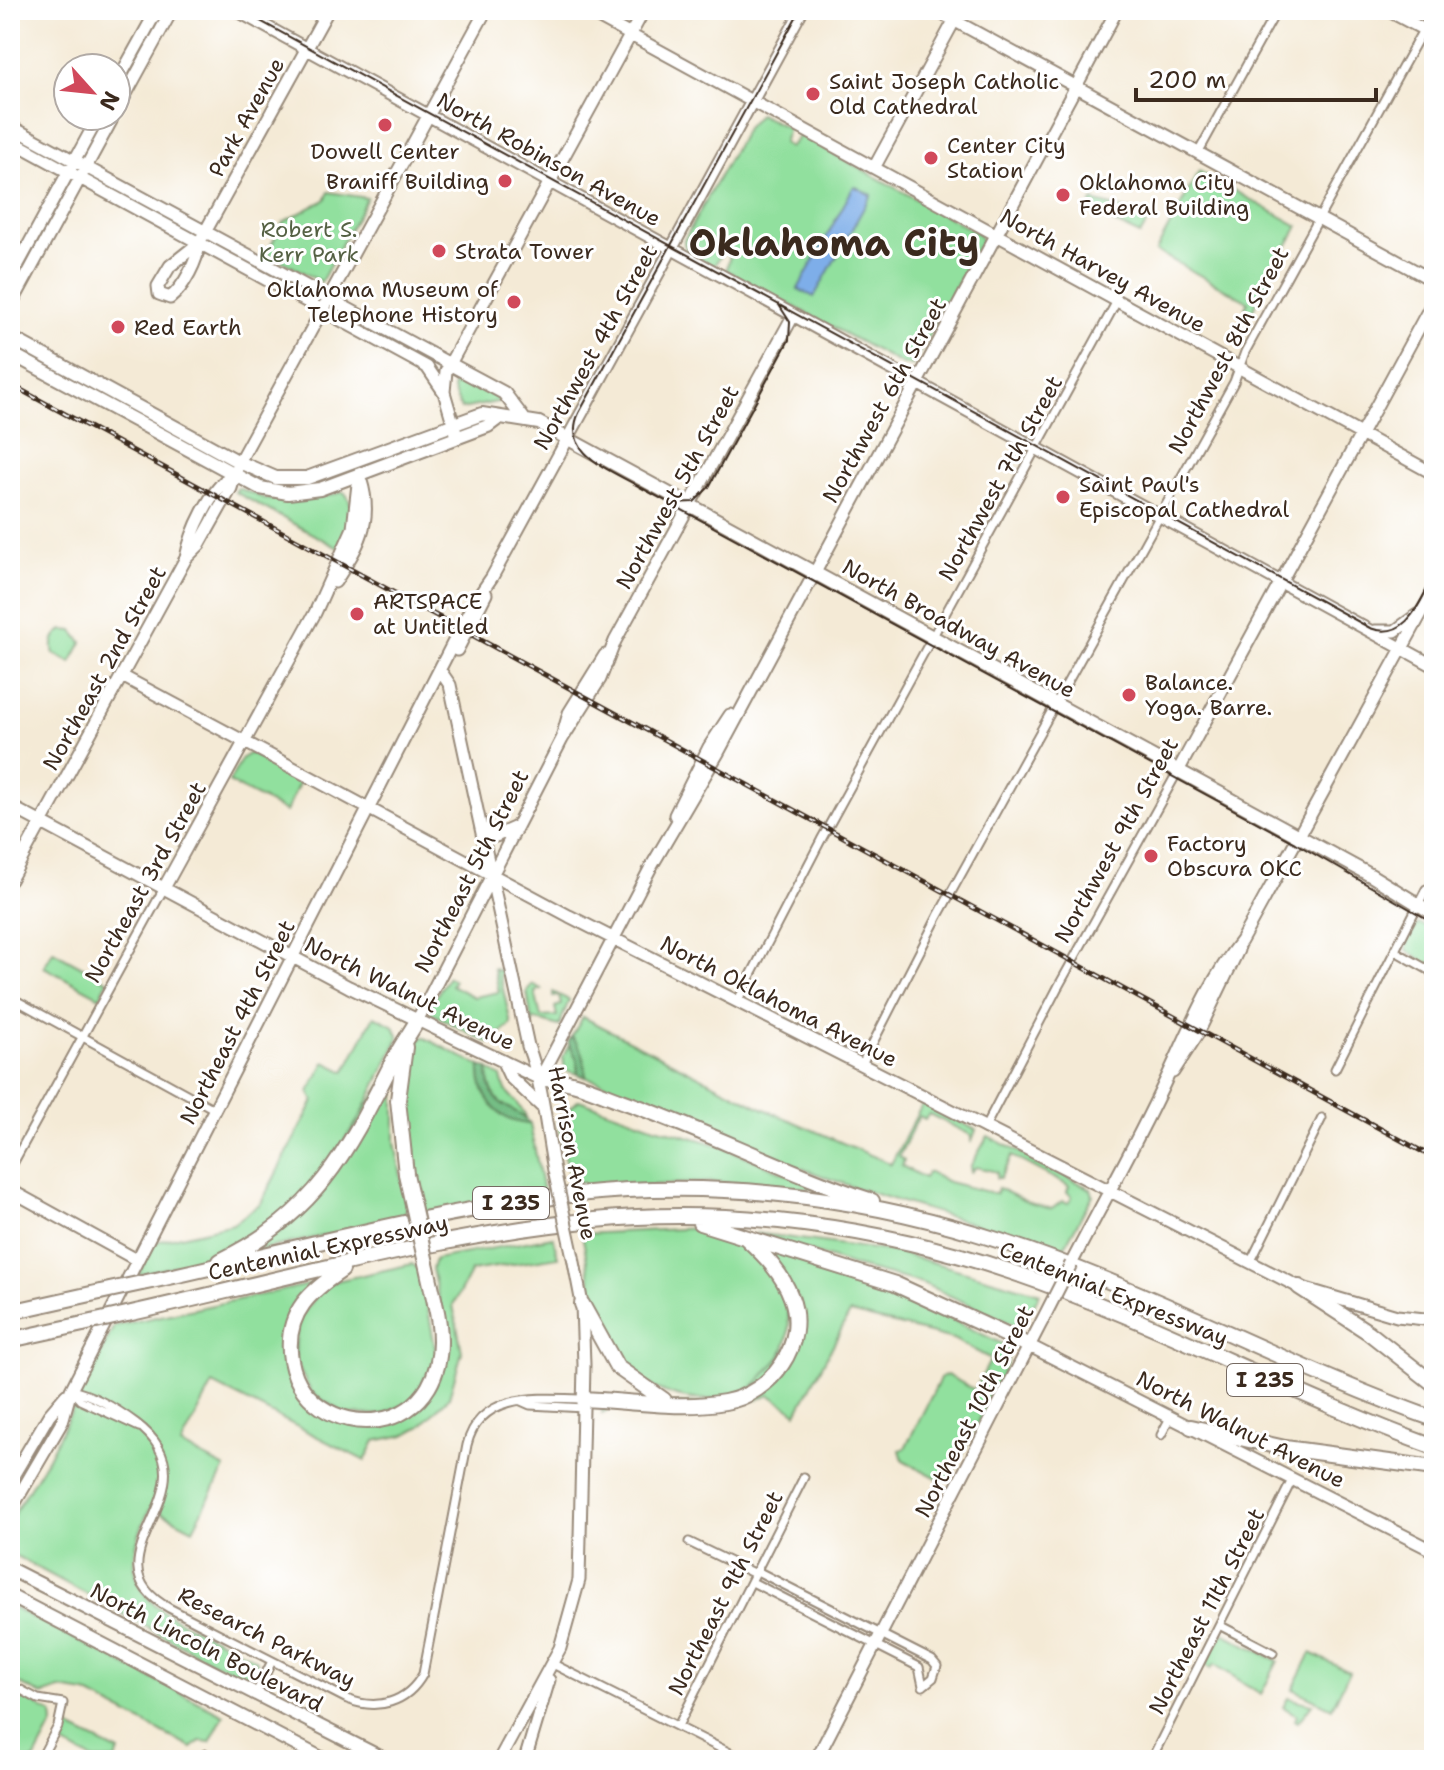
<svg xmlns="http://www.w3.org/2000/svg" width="1444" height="1770" font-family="'Shantell Sans',sans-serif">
<rect width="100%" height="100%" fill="#fff"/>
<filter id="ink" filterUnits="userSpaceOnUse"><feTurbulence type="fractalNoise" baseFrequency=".0125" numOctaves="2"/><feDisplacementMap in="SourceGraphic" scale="16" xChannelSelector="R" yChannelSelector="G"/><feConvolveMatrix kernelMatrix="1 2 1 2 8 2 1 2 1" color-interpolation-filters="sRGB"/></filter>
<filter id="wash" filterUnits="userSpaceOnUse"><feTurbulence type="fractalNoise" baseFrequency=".006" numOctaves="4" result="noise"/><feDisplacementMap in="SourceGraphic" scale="32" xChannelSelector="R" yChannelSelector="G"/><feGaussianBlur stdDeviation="1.8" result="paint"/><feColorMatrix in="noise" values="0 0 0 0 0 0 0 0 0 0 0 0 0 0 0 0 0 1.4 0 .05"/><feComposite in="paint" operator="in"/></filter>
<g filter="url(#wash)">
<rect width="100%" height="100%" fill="#f4ead6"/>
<path fill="#91e09e" stroke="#66855e" stroke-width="2" d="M759 114 788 128 783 143 790 147 800 135 979 234 981 241 913 365H903L726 270 730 256 723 252 714 266C702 260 683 254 684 240L746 128Z
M1199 171 1298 226 1252 311 1245 308 1248 302 1156 251Z
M329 192 367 198 321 282 267 253 283 222 325 200Z
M1092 201 1151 216 1140 235 1093 213 1089 211Z
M454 376H459L502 401 461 409 453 390Z
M238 488 266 499 295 502 344 492C359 508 347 531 338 548L235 492Z
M63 630 73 631 82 642 71 663 54 654C51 643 53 635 63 630Z
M250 753 300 781 286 812 229 782 242 758Z
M1418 924 1434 929V968L1407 950V941Z
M53 951 108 981 100 997 44 967Z
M505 966 500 976 511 1024 489 1043 431 1013 430 1005 448 977 454 980 451 985 474 997 499 992 494 969 499 971Z
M532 984 541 989 535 992 541 1017 557 1016 555 1007 561 1005 559 996 553 997V992L569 1000 559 1026 534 1019 532 1025 527 991Z
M374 1016 394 1026 399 1038 348 1142 281 1221 214 1256 138 1275 155 1242 233 1224 261 1203 314 1101 309 1092 325 1062 345 1072Z
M583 1017 762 1108 891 1164 923 1103 976 1130 971 1143V1135L929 1114 925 1119 919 1116 899 1156 904 1160 902 1166 924 1178 928 1172 948 1182 996 1194 998 1188 1029 1203 1052 1209 1062 1201 1069 1203 1072 1196 1067 1192 1069 1186 1012 1156 1000 1178H996L997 1172 976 1167 971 1172 970 1167 988 1136 1091 1189 1093 1195 1062 1251 853 1187 768 1156 664 1105 586 1077 572 1036Z
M423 1037 480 1066C479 1093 500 1122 530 1124L543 1192 425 1213 418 1205 401 1118 412 1046Z
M569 1045 577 1059 578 1074 565 1070 563 1057Z
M395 1067V1142L407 1208 402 1219 245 1253 283 1228Z
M488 1069 501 1077C504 1096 520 1100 526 1117 502 1111 488 1094 488 1069Z
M579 1100 655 1127 719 1145 822 1189 715 1182 572 1189 557 1120Z
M701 1228C715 1233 733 1237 746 1247 785 1278 808 1333 767 1372 762 1377 756 1385 749 1389 698 1416 626 1389 605 1336 592 1305 589 1267 582 1234Z
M755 1233 896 1252 1040 1293 1026 1320 1014 1325 922 1283 857 1267Z
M553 1237 558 1257 471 1271 453 1305 462 1352 449 1397 421 1426 405 1435 375 1441 365 1461 213 1384 181 1445 225 1468 193 1529 151 1507C97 1613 187 1617 256 1660L260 1670 254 1678H245L197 1654 10 1553V1520L48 1458 114 1326 312 1284 292 1312 295 1384 363 1426 432 1391C456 1351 441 1312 432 1269L435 1259Z
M767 1249 871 1281 1005 1345 1009 1351 1007 1364 952 1475 939 1479 903 1460 900 1450 905 1448 941 1377 947 1375 975 1390 991 1359 953 1339 850 1313 797 1413 770 1395 724 1410 611 1408 602 1413V1405L740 1403 797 1337Z
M412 1264 421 1271 437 1358 412 1400 383 1415 345 1414 311 1392 295 1361 297 1321 327 1283Z
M10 1606 224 1715 210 1742 200 1741 192 1748 86 1693 60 1689 42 1695 10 1679Z
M1223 1633 1278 1661 1261 1694 1214 1664 1211 1669 1205 1665Z
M1311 1653 1349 1672 1332 1708 1293 1689Z
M10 1690 52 1714 53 1724 34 1760H10L20 1736 10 1730Z
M1288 1698 1312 1704 1298 1722 1295 1720 1297 1715 1283 1707Z
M68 1727 119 1752 115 1760H94L60 1743Z"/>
<path fill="#74be85" stroke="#587452" stroke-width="2" d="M572 1036 583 1053 586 1077 578 1074 577 1059 568 1042Z
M480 1066 488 1069C488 1114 521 1105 530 1124 498 1123 478 1096 480 1066Z"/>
<path fill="#7eaee9" stroke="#5c6c84" stroke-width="2" d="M854 186 871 195 814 297 798 289Z"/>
</g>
<g filter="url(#ink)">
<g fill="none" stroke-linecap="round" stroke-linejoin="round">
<g stroke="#988a7a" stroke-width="11">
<path id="street" d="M1198 153 1277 10
M1395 951 1434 973
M10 997 214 1109
M737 1002 821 840 1117 301
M861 1066 938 916 1234 382 1245 352 1434 10
M1335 1069 1426 889 1434 887
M984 1129 1058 987 1178 771
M10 1169 164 888
M1251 1261 1322 1118
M71 1390C94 1395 117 1409 136 1423 224 1489 78 1558 169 1608L347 1699C377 1711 407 1703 423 1674L467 1445C480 1391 541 1398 584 1399
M71 1390 80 1400 139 1427
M521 1401 530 1405 584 1408
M1161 1435 1171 1416
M689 1542 755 1574
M757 1571 932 1660 937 1666 933 1678 923 1686
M752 1582 919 1667 923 1686
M1219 1625 1273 1653
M553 1664 744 1760
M10 1684 38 1699 63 1703 58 1726 40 1760
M255 1695 272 1661
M678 1726 804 1477
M199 1760 205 1754
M1151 1760 1293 1478"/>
</g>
<g stroke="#988a7a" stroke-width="15">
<path id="secondary" d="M236 10 1434 666
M585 10 1434 474
M935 10 1434 281
M1387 10 1434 35
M116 84 157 10
M116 112 172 10
M10 126 450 364
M10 140 427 367 444 392
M874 168 960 10
M199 243 170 266 158 286 159 294 170 298C184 287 198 260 199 243L328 10
M10 279 99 116
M10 307 111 121
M456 433 444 392 446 371 644 10
M186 558C191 531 210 490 233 474
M335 582C357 548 374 523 361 481
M1375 631H1395L1417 615
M457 650 486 594
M441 672 450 685 528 1046C543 1086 546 1128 554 1170
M122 676 569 916 1299 1287 1397 1316 1434 1320
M563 734 569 713 605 655
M1178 771 1434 300
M10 806 349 987 540 1079
M675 815 709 747 730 715
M482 828 496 836 516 827
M10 880 186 558 199 545 231 488 239 462 486 10
M164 888 315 613 353 528 359 475
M417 1021 562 739 600 679 615 641 793 316
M503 1062 510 1077 541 1106
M1173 1072 1197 1035 1238 950
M540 1079 651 867 718 753 1117 10
M10 1190 137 1260
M1071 1264C1102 1204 1136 1144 1165 1082 1188 1034 1207 984 1241 941L1434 590
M1030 1346 1434 1551
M10 1481 49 1415 66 1395
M10 1511 62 1422 71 1390 472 606 492 577 802 10
M499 1760 560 1648 579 1580 584 1365 582 1304 573 1257
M525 1760 549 1680
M816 1760 1042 1321"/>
</g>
<g stroke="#988a7a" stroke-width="16">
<path id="primary" d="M10 337 239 462 276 478H307L482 414 539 423 1372 876 1434 914
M10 353 260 488 288 493 320 489 488 426 500 417
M450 364 504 393 523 418
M10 1569 386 1760
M10 1596 325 1760"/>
</g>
<g stroke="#988a7a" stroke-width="18">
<path id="highway" d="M405 1047 398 1100 406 1174
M540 1079C569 1078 595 1091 622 1101 707 1131 787 1173 872 1201
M700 1223 895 1284 1030 1346
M220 1261C316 1214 346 1154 392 1063 399 1048 409 1035 417 1021
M342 1270C311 1291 287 1311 290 1352 297 1451 471 1451 435 1303
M142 1283C286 1252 431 1210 578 1194 710 1180 851 1195 978 1234 1135 1281 1279 1364 1434 1419
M1299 1287 1368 1332 1434 1384
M582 1304 617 1367 664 1400
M10 1312 100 1292
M127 1314C281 1280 437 1235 595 1220 734 1207 880 1227 1012 1272 1156 1321 1291 1395 1434 1447
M10 1340 83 1324
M584 1399C629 1401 681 1410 725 1402 771 1394 809 1344 791 1297 782 1273 765 1256 747 1239
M1191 1427 1285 1448 1434 1468"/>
</g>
<use href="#street" stroke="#fff" stroke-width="7"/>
<use href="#secondary" stroke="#fff" stroke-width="11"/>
<use href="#primary" stroke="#fff" stroke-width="12"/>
<use href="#highway" stroke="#fff" stroke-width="14"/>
<path stroke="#3b2a1e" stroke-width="2" d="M240 10 1370 628C1407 642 1420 601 1434 575
M800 10 579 413C560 453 611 470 638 486L1295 843 1434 923
M670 503 694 502 709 487 789 340 790 322 779 305"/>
<g stroke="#3b2a1e" stroke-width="5">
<path id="rail" d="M10 384 1434 1158"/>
</g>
<use href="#rail" stroke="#fff" stroke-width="2" stroke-dasharray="6" stroke-linecap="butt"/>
<g stroke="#988a7a" stroke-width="15" stroke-linecap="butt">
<path id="secondary-bridge" d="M554 1170 573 1257
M1042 1321 1071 1264"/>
</g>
<g stroke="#988a7a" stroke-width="18" stroke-linecap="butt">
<path id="highway-bridge" d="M406 1174 435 1303
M100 1292 142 1283
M83 1324 127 1314"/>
</g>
<use href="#secondary-bridge" stroke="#fff" stroke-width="11"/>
<use href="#highway-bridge" stroke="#fff" stroke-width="14"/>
</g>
</g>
<g fill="#d1495b" stroke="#fff" stroke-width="3">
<circle cx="813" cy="94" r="8"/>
<circle cx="385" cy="125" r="8"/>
<circle cx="931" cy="158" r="8"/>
<circle cx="505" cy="181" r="8"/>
<circle cx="1063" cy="195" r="8"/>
<circle cx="439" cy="251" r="8"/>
<circle cx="514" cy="302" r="8"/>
<circle cx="118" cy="327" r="8"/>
<circle cx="1063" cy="497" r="8"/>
<circle cx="357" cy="614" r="8"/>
<circle cx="1129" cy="695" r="8"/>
<circle cx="1151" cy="856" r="8"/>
</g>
<g text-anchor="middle" stroke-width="6" stroke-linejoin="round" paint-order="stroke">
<g fill="#fff" stroke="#766a62" stroke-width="2">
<rect x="473" y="1187" width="76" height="32" rx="6"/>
<rect x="1227" y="1364" width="76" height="32" rx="6"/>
</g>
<g font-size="20" font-weight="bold" fill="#3b2a1e">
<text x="511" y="1210">I 235</text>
<text x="1265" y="1387">I 235</text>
</g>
<g font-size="22" fill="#3b2a1e" stroke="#fff" text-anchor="start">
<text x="829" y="89">Saint Joseph Catholic<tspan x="829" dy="25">Old Cathedral</tspan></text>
<text x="947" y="153">Center City<tspan x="947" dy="25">Station</tspan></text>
<text x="385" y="159" text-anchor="middle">Dowell Center</text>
<text x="489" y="189" text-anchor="end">Braniff Building</text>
<text x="1079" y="190">Oklahoma City<tspan x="1079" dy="25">Federal Building</tspan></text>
<text x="455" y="259">Strata Tower</text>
<text x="498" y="297" text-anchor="end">Oklahoma Museum of<tspan x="498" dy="25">Telephone History</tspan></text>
<text x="134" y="335">Red Earth</text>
<text x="1079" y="492">Saint Paul's<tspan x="1079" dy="25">Episcopal Cathedral</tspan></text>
<text x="373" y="609">ARTSPACE<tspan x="373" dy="25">at Untitled</tspan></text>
<text x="1145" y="690">Balance.<tspan x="1145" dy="25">Yoga. Barre.</tspan></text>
<text x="1167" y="851">Factory<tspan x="1167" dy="25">Obscura OKC</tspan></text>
</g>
<g font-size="22" fill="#3b2a1e" stroke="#fff">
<text transform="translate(246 117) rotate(-61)" y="8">Park Avenue</text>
<text transform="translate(549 159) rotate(29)" y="8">North Robinson Avenue</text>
<text transform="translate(1103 270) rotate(29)" y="8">North Harvey Avenue</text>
<text transform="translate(595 347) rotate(-61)" y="8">Northwest 4th Street</text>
<text transform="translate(1228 350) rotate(-62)" y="8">Northwest 8th Street</text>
<text transform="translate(884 400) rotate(-61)" y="8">Northwest 6th Street</text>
<text transform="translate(1000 478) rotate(-61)" y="8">Northwest 7th Street</text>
<text transform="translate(677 487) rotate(-61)" y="8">Northwest 5th Street</text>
<text transform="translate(959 628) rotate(29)" y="8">North Broadway Avenue</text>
<text transform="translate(104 668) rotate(-61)" y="8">Northeast 2nd Street</text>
<text transform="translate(1116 840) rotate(-61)" y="8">Northwest 9th Street</text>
<text transform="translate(471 871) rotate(-63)" y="8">Northeast 5th Street</text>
<text transform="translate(145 882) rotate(-61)" y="8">Northeast 3rd Street</text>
<text transform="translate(410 993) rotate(26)" y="8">North Walnut Avenue</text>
<text transform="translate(779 1001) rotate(27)" y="8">North Oklahoma Avenue</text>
<text transform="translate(237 1022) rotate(-63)" y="8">Northeast 4th Street</text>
<text transform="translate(573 1153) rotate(79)" y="8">Harrison Avenue</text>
<text transform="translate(328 1247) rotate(-12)" y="8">Centennial Expressway</text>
<text transform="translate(1114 1293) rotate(22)" y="8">Centennial Expressway</text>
<text transform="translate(974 1411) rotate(-63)" y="8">Northeast 10th Street</text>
<text transform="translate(1241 1429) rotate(27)" y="8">North Walnut Avenue</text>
<text transform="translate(725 1593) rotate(-63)" y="8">Northeast 9th Street</text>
<text transform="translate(1206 1611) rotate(-63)" y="8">Northeast 11th Street</text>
<text transform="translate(267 1637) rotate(27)" y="8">Research Parkway</text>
<text transform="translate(207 1647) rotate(27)" y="8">North Lincoln Boulevard</text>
</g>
<g font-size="22" fill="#556144" stroke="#fff">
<text x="309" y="237">Robert S.<tspan x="309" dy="25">Kerr Park</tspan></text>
</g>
<g font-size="38" font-weight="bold" fill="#3b2a1e" stroke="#fff">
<text x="834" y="256">Oklahoma City</text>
</g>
</g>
<rect width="1444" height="1770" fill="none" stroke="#fff" stroke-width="40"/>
<g transform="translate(92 92) rotate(117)"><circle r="38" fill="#ffffff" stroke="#b1aaa5" stroke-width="2"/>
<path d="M0-6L14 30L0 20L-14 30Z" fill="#d1495b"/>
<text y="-12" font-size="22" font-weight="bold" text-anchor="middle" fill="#3b2a1e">N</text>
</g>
<path d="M1136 88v12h240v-12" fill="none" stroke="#3b2a1e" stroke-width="4"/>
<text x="1148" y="88" font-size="24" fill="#3b2a1e" stroke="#ffffff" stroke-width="6" paint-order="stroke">200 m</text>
</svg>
